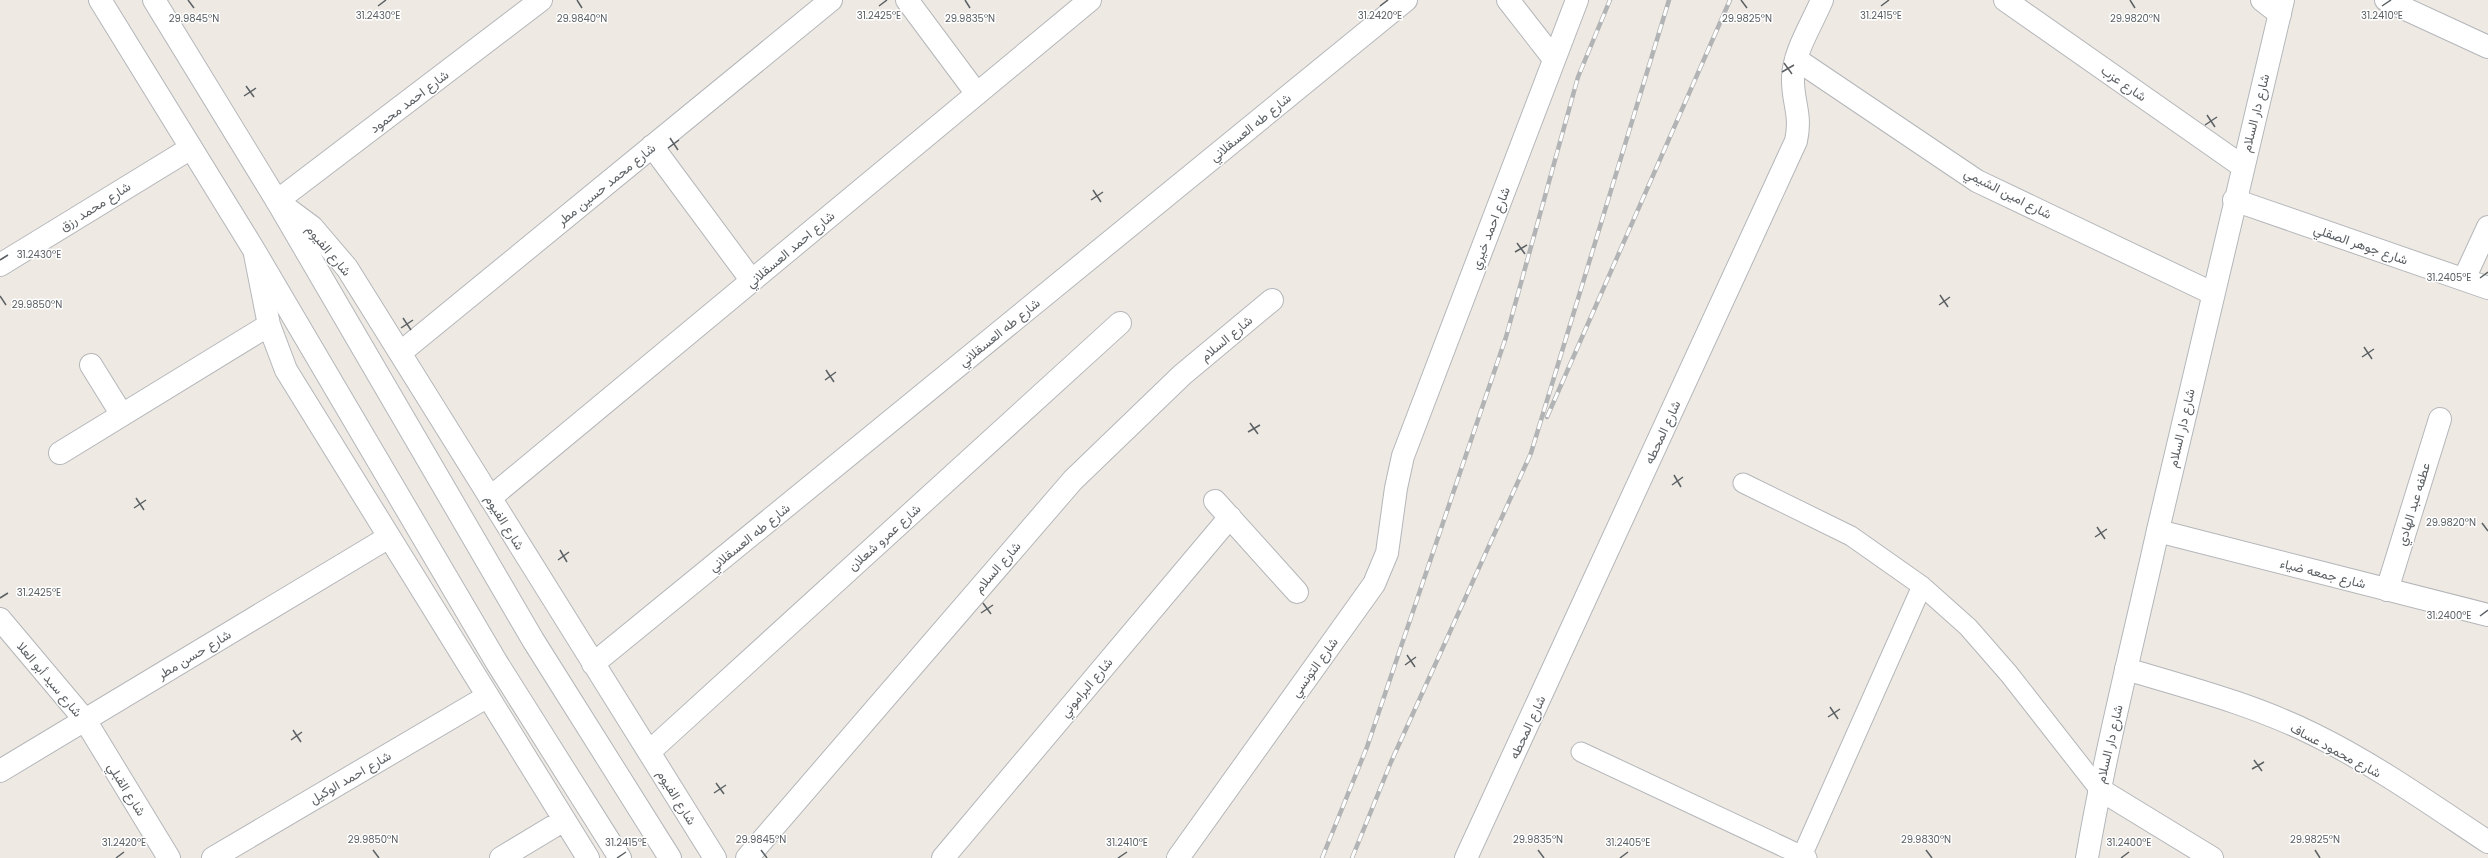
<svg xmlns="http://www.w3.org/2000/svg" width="2488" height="858" font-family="Poppins,Vazirmatn,sans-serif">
<rect width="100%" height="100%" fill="#eeeae3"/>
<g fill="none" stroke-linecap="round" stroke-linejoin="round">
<g stroke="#b4b6ba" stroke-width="21">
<path id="service" d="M1743 483 1851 536 1922 586 1968 627 2009 674 2099 789
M1581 752 1807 858
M1801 858 1922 586"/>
</g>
<g stroke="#b4b6ba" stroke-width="24">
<path id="minor" d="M541 0 277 201 312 227 347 268 715 858
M907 0 977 94
M1508 0 1554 59
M2005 0 2242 166
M2262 0 2280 14
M2386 0 2488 47
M1796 59 1977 181 2212 293
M652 146 752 281
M2234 200 2488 288
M255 254 269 325 286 370 588 858
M0 265 191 148
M2464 279 2488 227
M400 353 831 0
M91 365 122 415
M60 453 269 325
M490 498 1090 0
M1215 501 1297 592
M2158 531 2488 615
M2387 590 2440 419
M0 619 85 720 169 858
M593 664 1406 0
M2126 669C2190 688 2255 705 2315 735 2376 765 2432 805 2488 842
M649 752 1120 323
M0 771 389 537
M2099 789 2212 858
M213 858 488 696
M501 858 564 820
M747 858 1073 480 1182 375 1272 300
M943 858 1230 517
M1178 858 1374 584 1387 553 1396 488 1403 456 1577 0
M1466 858 1796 141C1802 113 1792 102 1793 77 1794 51 1812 24 1822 0"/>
</g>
<g stroke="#b4b6ba" stroke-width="24">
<path id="tertiary" d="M100 0 254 250 497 663 620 858
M154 0 277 201 533 640 670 858"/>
</g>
<g stroke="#b2b7bb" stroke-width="24">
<path id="secondary" d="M2087 858C2106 747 2134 639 2158 530 2199 353 2240 176 2283 0"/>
</g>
<use href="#service" stroke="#fff" stroke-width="19"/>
<use href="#minor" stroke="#fff" stroke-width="22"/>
<use href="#tertiary" stroke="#fff" stroke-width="22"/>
<use href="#secondary" stroke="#fff" stroke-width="22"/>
<g stroke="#b2b3b4" stroke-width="4.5">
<path id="rail" d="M1547 417 1730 0
M1322 858 1367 747 1506 337 1578 77 1610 0
M1352 858 1391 762 1531 453 1669 0"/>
</g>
<use href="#rail" stroke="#fff" stroke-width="3" stroke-dasharray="9" stroke-linecap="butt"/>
</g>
<path fill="none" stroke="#5b6064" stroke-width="1.5" d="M188 0 194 8M577 0 582 8M965 0 970 8M1741 0 1747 8M2130 0 2135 8M378 6 386 0M879 6 887 0M1380 6 1388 0M1881 6 1889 0M2382 6 2391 0M1784 63 1792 74M1782 72 1794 65M246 86 254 97M244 96 256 88M2207 115 2215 127M2205 125 2217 117M670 138 678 150M668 148 679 140M1093 190 1101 202M1091 200 1103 192M1517 243 1525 254M1515 252 1527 245M0 260 8 255M2480 278 2488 272M1940 295 1948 307M0 296 6 305M1939 305 1950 297M403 318 411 330M401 328 413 320M2364 347 2372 359M2362 357 2374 349M826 370 834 382M825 380 836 372M1250 423 1258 434M1248 432 1260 425M1674 475 1681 487M1672 485 1683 477M136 498 144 510M134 508 146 500M2482 523 2488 531M2097 527 2105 539M2095 537 2107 529M560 550 567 562M558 560 569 552M0 598 8 593M983 603 991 614M981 613 993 605M2480 616 2488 610M1407 655 1415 667M1405 665 1416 657M1830 707 1838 719M1828 717 1840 709M293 730 301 742M291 740 302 732M2254 760 2262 771M2252 769 2264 762M716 783 724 794M714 793 726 785M373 850 379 858M761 850 767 858M1538 850 1544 858M1926 850 1932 858M2315 850 2320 858M116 858 124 852M617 858 626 852M1118 858 1127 852M1620 858 1628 852M2121 858 2129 852"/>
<g text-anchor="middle" stroke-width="3" stroke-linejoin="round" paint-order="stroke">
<g font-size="13" fill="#5b6064" stroke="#fff">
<text transform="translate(2124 83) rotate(35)" y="5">شارع عزب</text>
<text transform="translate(409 101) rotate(-37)" y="5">شارع احمد محمود</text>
<text transform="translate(2255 113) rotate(-76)" y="5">شارع دار السلام</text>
<text transform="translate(1250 127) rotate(-39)" y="5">شارع طه العسقلاني</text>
<text transform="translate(606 184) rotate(-39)" y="5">شارع محمد حسين مطر</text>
<text transform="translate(2008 193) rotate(27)" y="5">شارع امين الشيمي</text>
<text transform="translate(95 206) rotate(-32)" y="5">شارع محمد رزق</text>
<text transform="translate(1490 228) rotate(-69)" y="5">شارع احمد خيري</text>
<text transform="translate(2361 244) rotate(19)" y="5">شارع جوهر الصقلي</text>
<text transform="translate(790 249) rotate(-40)" y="5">شارع احمد العسقلاني</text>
<text transform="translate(329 250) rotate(50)" y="5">شارع الفيوم</text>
<text transform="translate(999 332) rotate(-39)" y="5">شارع طه العسقلاني</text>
<text transform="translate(1226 338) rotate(-40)" y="5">شارع السلام</text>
<text transform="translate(2181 428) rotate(-77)" y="5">شارع دار السلام</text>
<text transform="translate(1662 432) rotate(-65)" y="5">شارع المحطه</text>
<text transform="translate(2413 504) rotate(-73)" y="5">عطفه عبد الهادي</text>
<text transform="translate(505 522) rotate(58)" y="5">شارع الفيوم</text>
<text transform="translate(749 537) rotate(-39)" y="5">شارع طه العسقلاني</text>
<text transform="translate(884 537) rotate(-42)" y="5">شارع عمرو شعلان</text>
<text transform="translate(997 567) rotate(-49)" y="5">شارع السلام</text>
<text transform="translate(2323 573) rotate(14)" y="5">شارع جمعه ضياء</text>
<text transform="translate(194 654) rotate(-31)" y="5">شارع حسن مطر</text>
<text transform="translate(1314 667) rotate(-54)" y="5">شارع التونسي</text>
<text transform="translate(50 679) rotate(50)" y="5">شارع سيد أبو العلا</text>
<text transform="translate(1086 687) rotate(-50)" y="5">شارع البراموني</text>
<text transform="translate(1527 727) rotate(-65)" y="5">شارع المحطه</text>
<text transform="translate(2109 744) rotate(-77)" y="5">شارع دار السلام</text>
<text transform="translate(2336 750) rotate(28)" y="5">شارع محمود عساف</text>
<text transform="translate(350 777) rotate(-30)" y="5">شارع احمد الوكيل</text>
<text transform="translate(127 789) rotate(58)" y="5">شارع القبلي</text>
<text transform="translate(677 797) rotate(58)" y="5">شارع الفيوم</text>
</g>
</g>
<g font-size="10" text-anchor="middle" fill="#5b6064" stroke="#fff" stroke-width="3" stroke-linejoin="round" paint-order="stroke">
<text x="378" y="19">31.2430°E</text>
<text x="879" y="19">31.2425°E</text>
<text x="1380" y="19">31.2420°E</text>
<text x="1881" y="19">31.2415°E</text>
<text x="2382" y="19">31.2410°E</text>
<text x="194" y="22">29.9845°N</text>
<text x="582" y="22">29.9840°N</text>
<text x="970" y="22">29.9835°N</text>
<text x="1747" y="22">29.9825°N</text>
<text x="2135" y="22">29.9820°N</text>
<text x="39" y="258">31.2430°E</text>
<text x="2449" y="281">31.2405°E</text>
<text x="37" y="308">29.9850°N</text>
<text x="2451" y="526">29.9820°N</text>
<text x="39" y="596">31.2425°E</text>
<text x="2449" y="619">31.2400°E</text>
<text x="373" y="843">29.9850°N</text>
<text x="761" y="843">29.9845°N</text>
<text x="1538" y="843">29.9835°N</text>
<text x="1926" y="843">29.9830°N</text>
<text x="2315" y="843">29.9825°N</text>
<text x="124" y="846">31.2420°E</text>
<text x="626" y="846">31.2415°E</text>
<text x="1127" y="846">31.2410°E</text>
<text x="1628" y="846">31.2405°E</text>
<text x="2129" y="846">31.2400°E</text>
</g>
</svg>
